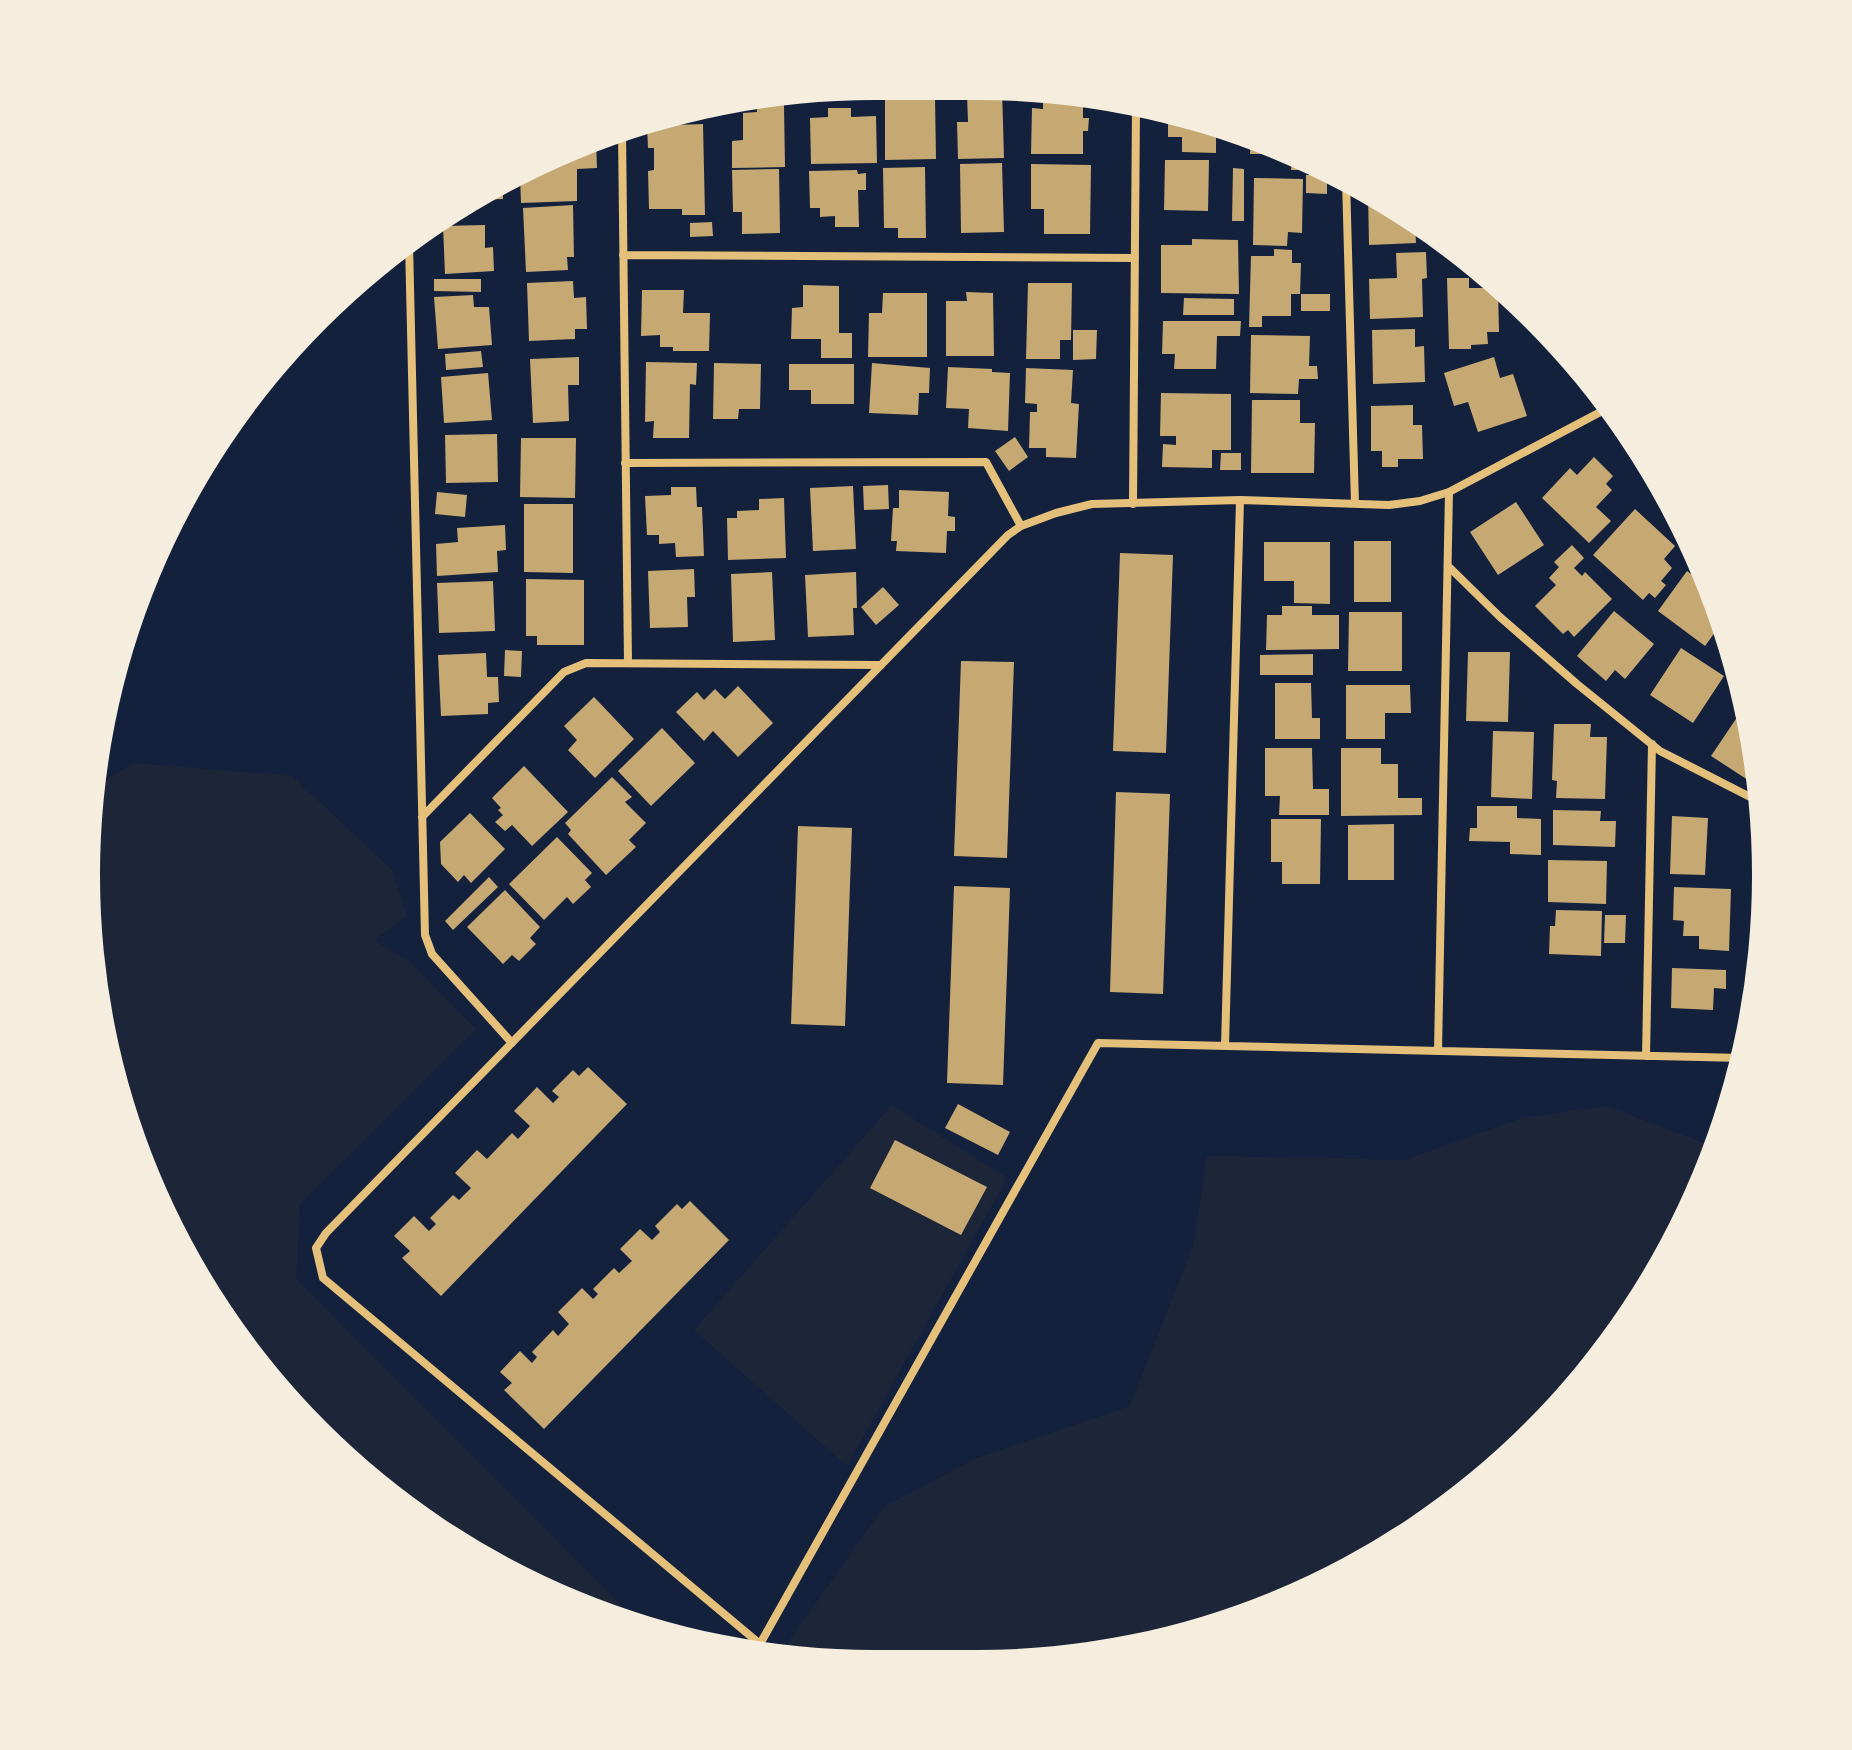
<svg xmlns="http://www.w3.org/2000/svg" width="1852" height="1750" font-family="'DM Sans',sans-serif">
<rect width="100%" height="100%" fill="#14213d"/>
<path fill="#1d2539" d="M134 763 292 776 392 870 407 916 374 940 410 962 476 1029 300 1204 296 1279 640 1624 573 1604 436 1531 282 1396 192 1270 128 1129 93 978V787Z
M892 1105 1007 1178 847 1466 694 1330Z
M1607 1106 1714 1147 1684 1224 1603 1356 1497 1468 1371 1559 1230 1622 1080 1657 875 1664 779 1655 883 1508 974 1459 1130 1406 1193 1246 1207 1156 1405 1160 1522 1118Z"/>
<path fill="#c6a872" d="M1002 89 1004 158 958 159 957 122H968L967 95H982V90Z
M911 93V97H935L936 159 885 160V98H891V94Z
M1043 93 1083 97V118H1089L1088 131H1083V154H1031L1032 108 1043 109Z
M784 105 785 167 732 168V141L743 140V113L757 112V106Z
M828 108H851V117L876 116 877 163 811 164 810 118 828 117Z
M1168 111 1216 126V153L1182 152V137H1168Z
M703 124 705 215H682V209H649L648 171 654 170V148H648L647 126Z
M596 139 597 168 577 169V201L521 203 520 175 573 146Z
M1251 139 1290 154H1250Z
M1292 155 1325 167V170H1291Z
M1165 160H1209L1208 211 1164 210Z
M1002 163 1004 232 961 233 960 164Z
M1031 164 1091 165 1090 234H1044V209H1031Z
M925 167 926 238H898V228H884L883 168Z
M1233 168 1244 169V221H1232Z
M779 169 780 233 742 234V212H733L732 170Z
M857 170 858 174 866 173V190H858L859 227H835V216L820 217V208H810L809 171Z
M1306 175H1327V194L1306 193Z
M1254 178 1303 179 1302 233 1288 232 1287 246 1253 245Z
M503 184V199L472 200 479 197Z
M1368 193 1415 223 1416 243 1369 245Z
M573 205 574 257H567L568 270 526 272 523 208Z
M712 222 713 236 690 237V223Z
M485 225V248L493 247 494 271 445 274 443 226Z
M1192 239 1238 240 1239 294 1161 293V245H1192Z
M1274 249 1292 250V263H1301L1300 294H1291V316H1262V327H1249L1251 256H1274Z
M1426 252 1427 278 1422 279 1423 317 1370 319 1369 279 1397 278 1396 253Z
M1447 278H1469V288H1498L1499 332H1487L1488 344 1471 345V349H1449Z
M434 279H481V292L434 291Z
M573 281 574 298 586 297 587 329H575V339L529 341 527 283Z
M1028 283H1072L1071 340H1060V359H1026Z
M803 285 839 286V333H852V358H821V339H791L792 308 803 307Z
M642 290H684L683 313H710L709 351H673V347H660V335L641 336Z
M966 292 993 293 994 356H946V301H967Z
M883 293H927V357H868L869 313H882Z
M1301 294H1330V311H1301Z
M473 295 474 307H489L492 345 438 349 434 297Z
M1184 298 1234 299V315H1183Z
M1163 321H1241L1240 336H1217L1216 369H1174L1175 354H1162Z
M1415 329V347L1424 346 1425 382 1373 384 1372 330Z
M1073 330H1097L1096 359 1073 360Z
M1251 335 1310 336 1309 366H1317L1318 379H1299L1298 394 1250 393Z
M481 351 483 367 446 370 445 354Z
M579 357V385H568L569 421 533 423 530 359Z
M1494 357 1500 378 1513 374 1527 416 1478 432 1468 402 1454 406 1444 373Z
M646 362 697 363 696 385 690 384 689 438H653L654 421 645 422Z
M714 363 761 364 760 409H739L738 419H713Z
M872 363 930 368 929 393H919L918 415 869 413Z
M789 364H854V404H811V390H789Z
M948 367 992 369V372L1010 373 1008 431 968 428 969 409 946 408Z
M1026 368 1073 370 1071 403 1079 404 1076 458 1046 457V448H1029L1030 412H1037V404L1025 403Z
M488 373 492 420 444 423 441 377Z
M1161 393 1231 394V450H1212V468L1162 467 1163 444 1176 445V436H1160Z
M1252 400H1300V423H1315L1314 473H1251Z
M1413 405V425H1422L1423 459H1398V467H1382V451H1371V406Z
M497 434 498 482 446 483 445 435Z
M1015 437 1028 457 1009 471 995 451Z
M521 438H576L575 498 520 497Z
M1221 453H1241V470H1220Z
M1594 457 1613 476 1606 484 1612 490 1596 507 1611 521 1589 543 1542 498 1570 468 1577 475Z
M888 485 889 509 864 510 863 486Z
M853 486 856 549 813 551 810 488Z
M671 487H696L697 507H702L704 556 676 557 675 543 659 544V535H647L645 496 671 495Z
M899 490 949 492 948 516 955 517V531H947L946 553 896 551 897 541H891L893 508H899Z
M437 492 467 495 465 517 435 514Z
M784 498 786 558 728 560 727 518H737V511L759 510V499Z
M1516 502 1544 545 1498 575 1470 532Z
M524 504H573V573L524 572Z
M1635 509 1675 546 1664 559 1672 568 1661 581 1666 585 1655 598 1649 593 1643 600 1593 555Z
M505 525 506 550 497 551 498 572 437 576 436 544 458 542 457 528Z
M1354 541H1391V602H1354Z
M1264 542H1330V604L1294 603V581H1264Z
M1572 545 1584 558 1574 568 1582 576 1585 572 1612 599 1574 637 1568 630 1563 634 1535 606 1556 585 1549 578 1559 567 1554 562Z
M1120 553 1173 555 1166 753 1113 751Z
M694 569 695 597H687L688 627 650 628 648 571Z
M1687 571 1709 587 1724 620 1705 646 1658 611Z
M772 572 775 640 733 642 731 574Z
M856 572 857 608H853L854 635 808 637 805 575Z
M526 579 584 580V645H537V636H526Z
M493 581 495 631 439 633 437 583Z
M883 587 899 605 876 625 861 607Z
M1282 606H1312V615H1339V649L1266 650 1267 615H1282Z
M1614 611 1654 644 1625 679 1615 670 1606 681 1577 656Z
M1349 612H1402V671H1348Z
M1681 648 1724 676 1693 723 1650 695Z
M505 650 522 651 521 677 504 676Z
M1468 652H1510L1508 722 1466 721Z
M486 653 487 677H498L499 702 488 703V714L441 716 438 655Z
M1313 654V675H1260V655Z
M961 661 1014 662 1007 858 954 856Z
M1275 683H1311L1312 718H1320V739H1275Z
M1346 685H1410L1411 713H1385V739H1346Z
M738 686 773 723 738 757 713 731 704 741 676 712 697 692 704 700 715 689 725 699Z
M594 697 634 739 595 778 568 750 577 740 564 726Z
M1744 707 1758 766 1748 780 1711 756Z
M1554 724H1591L1590 737H1607L1605 799 1556 798 1557 781 1552 780Z
M662 728 695 763 651 806 618 771Z
M1493 731 1534 732 1532 799 1491 797Z
M1265 748H1312L1313 789H1329V815H1279L1280 796H1265Z
M1341 748H1381V764H1398V798H1422V815L1341 816Z
M524 766 568 812 532 846 512 825 505 831 495 822 503 815 498 810 501 808 492 798Z
M612 777 632 797 625 802 646 823 629 840 636 847 606 875 568 834 571 830 565 823Z
M1116 792 1170 794 1163 994 1110 992Z
M1477 806H1517V818L1541 819V855L1510 854V842L1469 841 1470 828H1477Z
M1553 810 1601 811 1600 821H1616L1615 847 1553 845Z
M470 813 505 849 471 883 464 875 458 882 441 864 440 842Z
M1672 816 1708 818 1705 875 1670 874Z
M1271 819H1321L1320 884H1282V862H1271Z
M1394 824V880H1348V825Z
M798 826 852 828 845 1026 791 1024Z
M557 837 592 873 585 880 591 887 573 904 567 897 544 920 509 884Z
M1760 846H1762L1764 929H1755Z
M1548 860 1607 861 1606 904 1548 902Z
M489 877 498 887 453 930 445 921Z
M954 886 1010 888 1003 1085 947 1083Z
M1674 887 1731 889 1729 951 1699 949V936H1683L1684 921 1673 920Z
M505 890 540 927 530 938 536 944 519 961 512 955 503 964 467 927Z
M1556 910 1602 911 1601 956 1549 954 1550 926H1555Z
M1605 915H1626L1625 943H1604Z
M1752 939 1762 940 1758 962 1750 961Z
M1672 968 1726 970V989L1714 988 1713 1010 1671 1008Z
M588 1067 627 1104 441 1296 402 1258 410 1251 394 1236 414 1216 429 1231 436 1224 430 1218 453 1195 459 1200 471 1188 455 1173 477 1150 487 1159 512 1133 518 1139 530 1126 514 1111 537 1087 553 1103 559 1097 552 1091 573 1070 579 1076Z
M958 1104 1010 1132 998 1155 945 1128Z
M895 1140 987 1187 961 1235 870 1188Z
M690 1201 729 1240 544 1429 504 1390 512 1383 500 1372 520 1351 532 1363 537 1357 532 1352 553 1330 558 1336 569 1324 558 1312 582 1288 593 1299 598 1294 593 1289 614 1268 619 1273 632 1261 620 1249 640 1229 652 1240 660 1232 655 1226 677 1204 682 1209Z"/>
<g fill="none" stroke-linecap="round" stroke-linejoin="round">
<path stroke="#e5c07b" stroke-width="8" d="M622 131 628 663
M1346 180 1355 504
M409 243 425 935 432 954 512 1043
M623 255 1135 258
M1608 408 1449 492 1420 501 1389 505 1240 500 1092 504 1056 513 1021 526 1008 535 326 1233 316 1248 323 1278 760 1644 1098 1043 1743 1058
M625 463 986 462 1021 526
M1133 504 1136 106
M1448 566 1500 617 1577 684 1660 751 1760 802
M422 817 564 672 586 663 881 665
M1225 1046 1240 500
M1438 1051 1449 492
M1646 1056 1652 744"/>
</g>
<path d="M0 0H1852V1750H0ZM875 100H977A775 775 0 0 1 1752 875V875A775 775 0 0 1 977 1650H875A775 775 0 0 1 100 875V875A775 775 0 0 1 875 100Z" fill="#f5edde" fill-rule="evenodd"/>
</svg>
